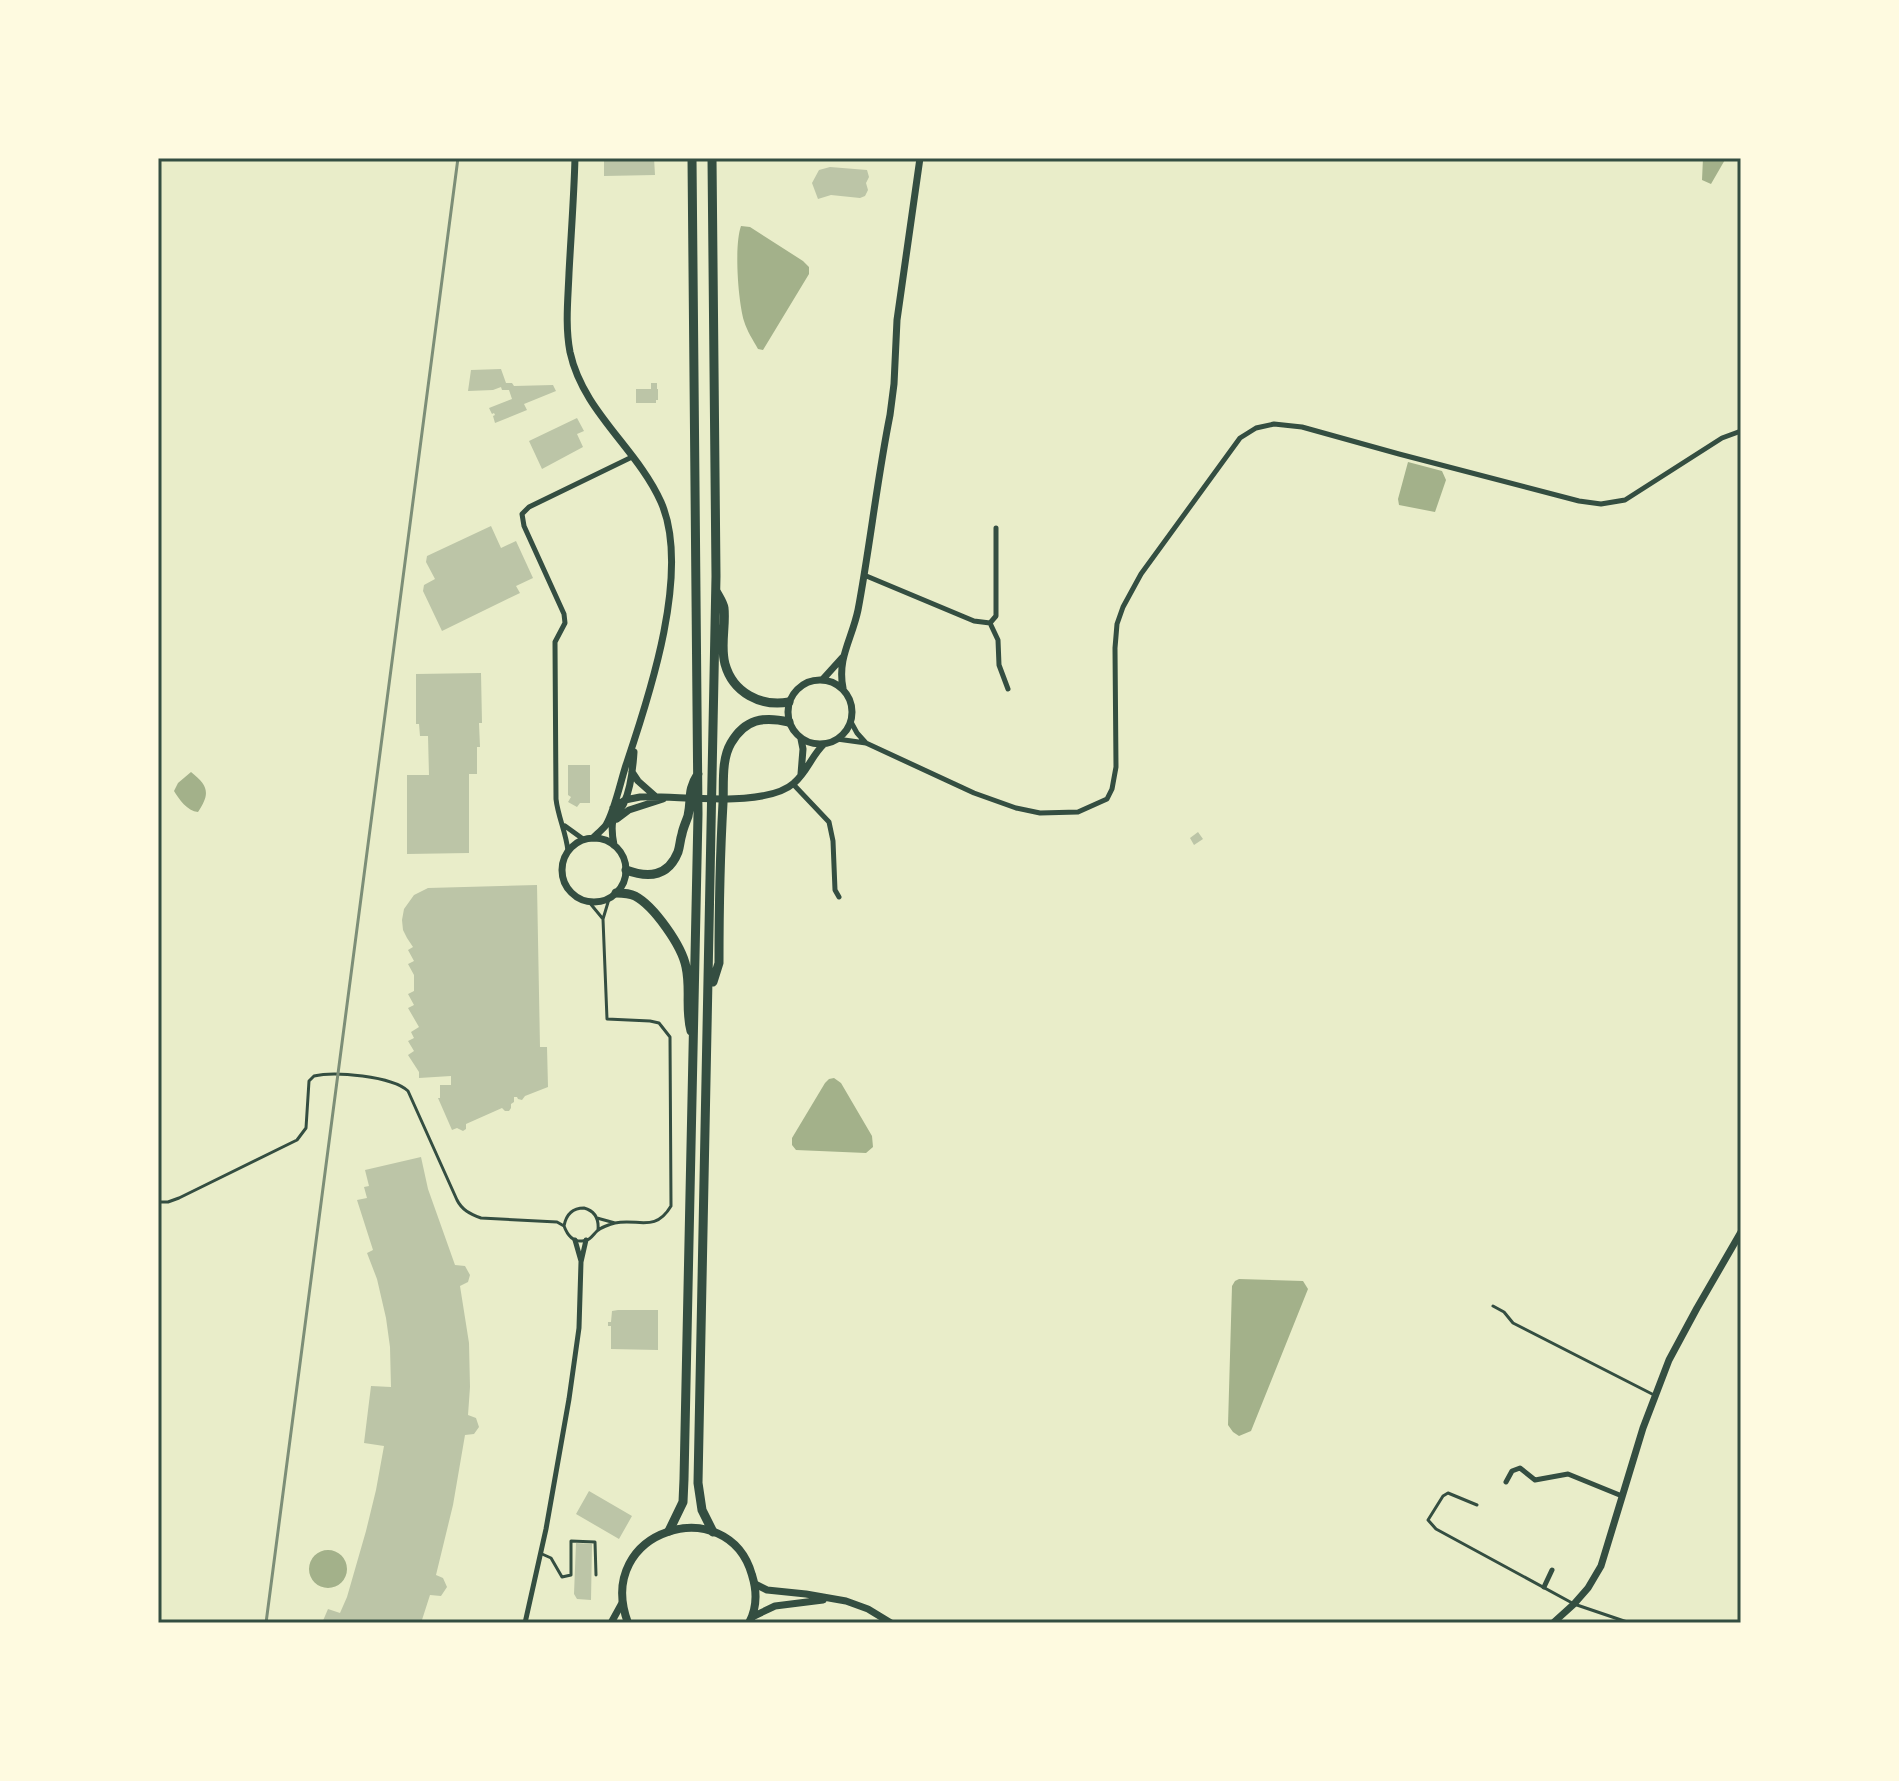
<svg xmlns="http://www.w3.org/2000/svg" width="1899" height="1781" font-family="'Work Sans',sans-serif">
<rect width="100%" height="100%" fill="#e9edc9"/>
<path fill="#a3b18a" d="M1703 158H1726L1711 184 1702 180Z
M741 226 750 227 803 261 809 267V274L763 350 758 349C753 340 747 331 744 321 738 300 734 246 741 226Z
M1408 462 1442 471 1446 480 1435 512 1399 505 1398 499Z
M191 772C209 786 210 794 198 812 187 811 179 799 174 791L178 783Z
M834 1078 841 1083 872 1136 873 1147 866 1153 796 1150 792 1145V1138L825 1083 829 1079Z
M1239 1279 1303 1281 1308 1289 1251 1431 1239 1436 1233 1432 1228 1425 1232 1286 1235 1281Z
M309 1569a19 19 0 1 1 38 0a19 19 0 1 1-38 0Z"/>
<path fill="#bcc5a7" d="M604 158H654L655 175 604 176Z
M830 167 867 170 869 177 866 183 868 190 865 196 860 198 831 195 818 199 812 183 819 170Z
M501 369 506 383H512L514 386 553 385 556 391 524 404 527 410 495 423 493 416 495 415 494 413 492 414 489 408 512 399 509 390H502L501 387 493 390 468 391 471 370Z
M651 383H657V389H658V400H656V403H636V389H651Z
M577 418 584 431 577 434 583 447 542 469 529 441Z
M491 526 501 548 516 541 533 578 516 586 520 593 442 631 423 591 424 585 435 579 426 562 427 556Z
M481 673 482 723H479L480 747H477V774H469V853L407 854V775H429L428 736H420L419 724H416V674Z
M568 765H590V803H580L577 807 568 802 571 797 568 795Z
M1198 832 1203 839 1194 845 1190 838Z
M537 885 540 1047H547L548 1087 525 1096 522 1100 518 1099 517 1097H514V1102L511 1104V1108L509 1111H505L502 1108 466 1124V1129L463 1131 457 1128 452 1130 438 1098H440V1085H451V1076L419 1078V1072L408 1055 414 1051 408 1041 414 1038 411 1032 419 1027 408 1008 414 1005 408 994 414 991V975L408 964 414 961 408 950 413 947 407 938 403 930 402 920 404 909 414 895 428 888Z
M421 1157 428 1189 455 1265 465 1266 470 1275 468 1282 460 1286 469 1343 470 1387 468 1415 476 1418 479 1427 474 1434 465 1435 453 1505 436 1575 443 1578 447 1587 441 1596 430 1595 421 1623H322L328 1609 340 1613 347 1597 366 1531 376 1490 384 1446 364 1443 371 1386 391 1387 390 1347 386 1318 377 1279 367 1253 373 1250 357 1200 367 1198 364 1187 369 1186 365 1170Z
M618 1310H658V1350L611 1349V1326H608V1322H611L612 1311Z
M589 1491 632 1516 619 1539 576 1514Z
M576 1543 592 1544 591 1600 577 1599 574 1594Z"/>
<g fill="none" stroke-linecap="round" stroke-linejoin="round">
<path stroke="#344e41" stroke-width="3" d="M589 902 603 919
M158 1202H168L179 1198 297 1140 306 1128 309 1081 314 1076C334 1071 392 1076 408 1091L457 1200C462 1210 470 1214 481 1218L557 1222 564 1226C567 1234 572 1242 582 1241 590 1241 592 1236 597 1231 600 1228 610 1224 615 1223 638 1218 655 1233 671 1206L670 1037 659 1023 650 1021 607 1019 603 919 609 899
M597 1218 615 1223
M564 1226C566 1215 572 1208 584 1208 595 1211 599 1219 598 1230
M1493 1306 1504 1312 1513 1323 1656 1396
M1477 1505 1448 1493 1443 1496 1428 1520 1436 1529 1574 1604 1630 1623
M542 1554 551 1558 562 1577 571 1575V1541L595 1542 596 1575"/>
<path stroke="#344e41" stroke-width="5" d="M864 575 974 621 990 623
M990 623 996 616V528
M990 623 998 640 999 665 1008 689
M851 722 857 733 866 743
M837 739 866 743 974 793 1016 808 1040 813 1078 812 1107 799 1112 789 1116 767 1115 648 1117 624 1123 607 1141 574 1240 438 1256 428 1274 424 1302 427 1399 454 1579 501 1601 504 1625 500 1722 438 1741 431
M793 784 829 822 833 841 835 890 839 897
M565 826 583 839
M568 851C566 832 558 817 556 799L555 642 565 623 564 614 524 526 522 514 529 507 632 457
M575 1240 581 1261
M1506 1482 1512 1471 1520 1468 1535 1480 1568 1474 1622 1496
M1544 1587 1552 1570
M525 1623 546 1529 569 1399 579 1328 581 1262 586 1240"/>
<path stroke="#344e41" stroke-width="7" d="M575 158C574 196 571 235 569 273 568 299 565 326 570 352 583 412 637 448 661 502 691 570 650 694 627 762 621 779 615 810 606 825 603 829 597 834 593 838
M823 679 842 658
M788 712a32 32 0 1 1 64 0a32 32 0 1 1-64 0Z
M843 688C837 658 852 639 858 610 870 546 877 480 890 415L894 384 897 320 920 158
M632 772 638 781 655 796
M801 774 803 749 801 739
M613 808 625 800 640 797C678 795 765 809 794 783 807 772 812 755 824 744
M617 819 629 810 663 799
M562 870a32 32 0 1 1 64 0a32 32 0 1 1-64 0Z
M614 845C612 835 610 822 616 813 619 809 623 807 624 803 631 788 633 768 634 752
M611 1623 622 1603
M1553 1623 1574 1604 1588 1588 1601 1566 1643 1428 1669 1360 1697 1308 1741 1232"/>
<path stroke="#344e41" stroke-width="7" d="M755 1584 767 1590 806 1594 846 1601 868 1609 891 1623
M752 1617 775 1606 823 1600"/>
<path stroke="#344e41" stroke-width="8" d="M628 1623C593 1529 728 1490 752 1575 757 1591 757 1608 749 1623"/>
<path stroke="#344e41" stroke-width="9" d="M712 158 716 576 698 1483 702 1510 713 1532
M716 591C719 597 723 602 724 608 726 626 720 646 725 664 733 693 761 707 789 702
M626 870C648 878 668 877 678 852 680 846 680 840 682 834 683 828 686 822 688 816 692 798 687 791 698 774
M616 893C623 893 629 893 635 896 654 906 682 946 686 967 691 989 685 1009 691 1031
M713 982 719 963C719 910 720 856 723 803 724 784 721 760 731 743 745 719 763 716 789 722
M669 1531 683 1502 684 1479 698 814 692 158"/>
<path stroke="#7c8e77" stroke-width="3" d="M266 1623 458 158"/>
</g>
<rect width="1899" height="1781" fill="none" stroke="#fefae0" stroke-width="320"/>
<rect x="160" y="160" width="1579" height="1461" fill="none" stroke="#344e41" stroke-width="3"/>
</svg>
